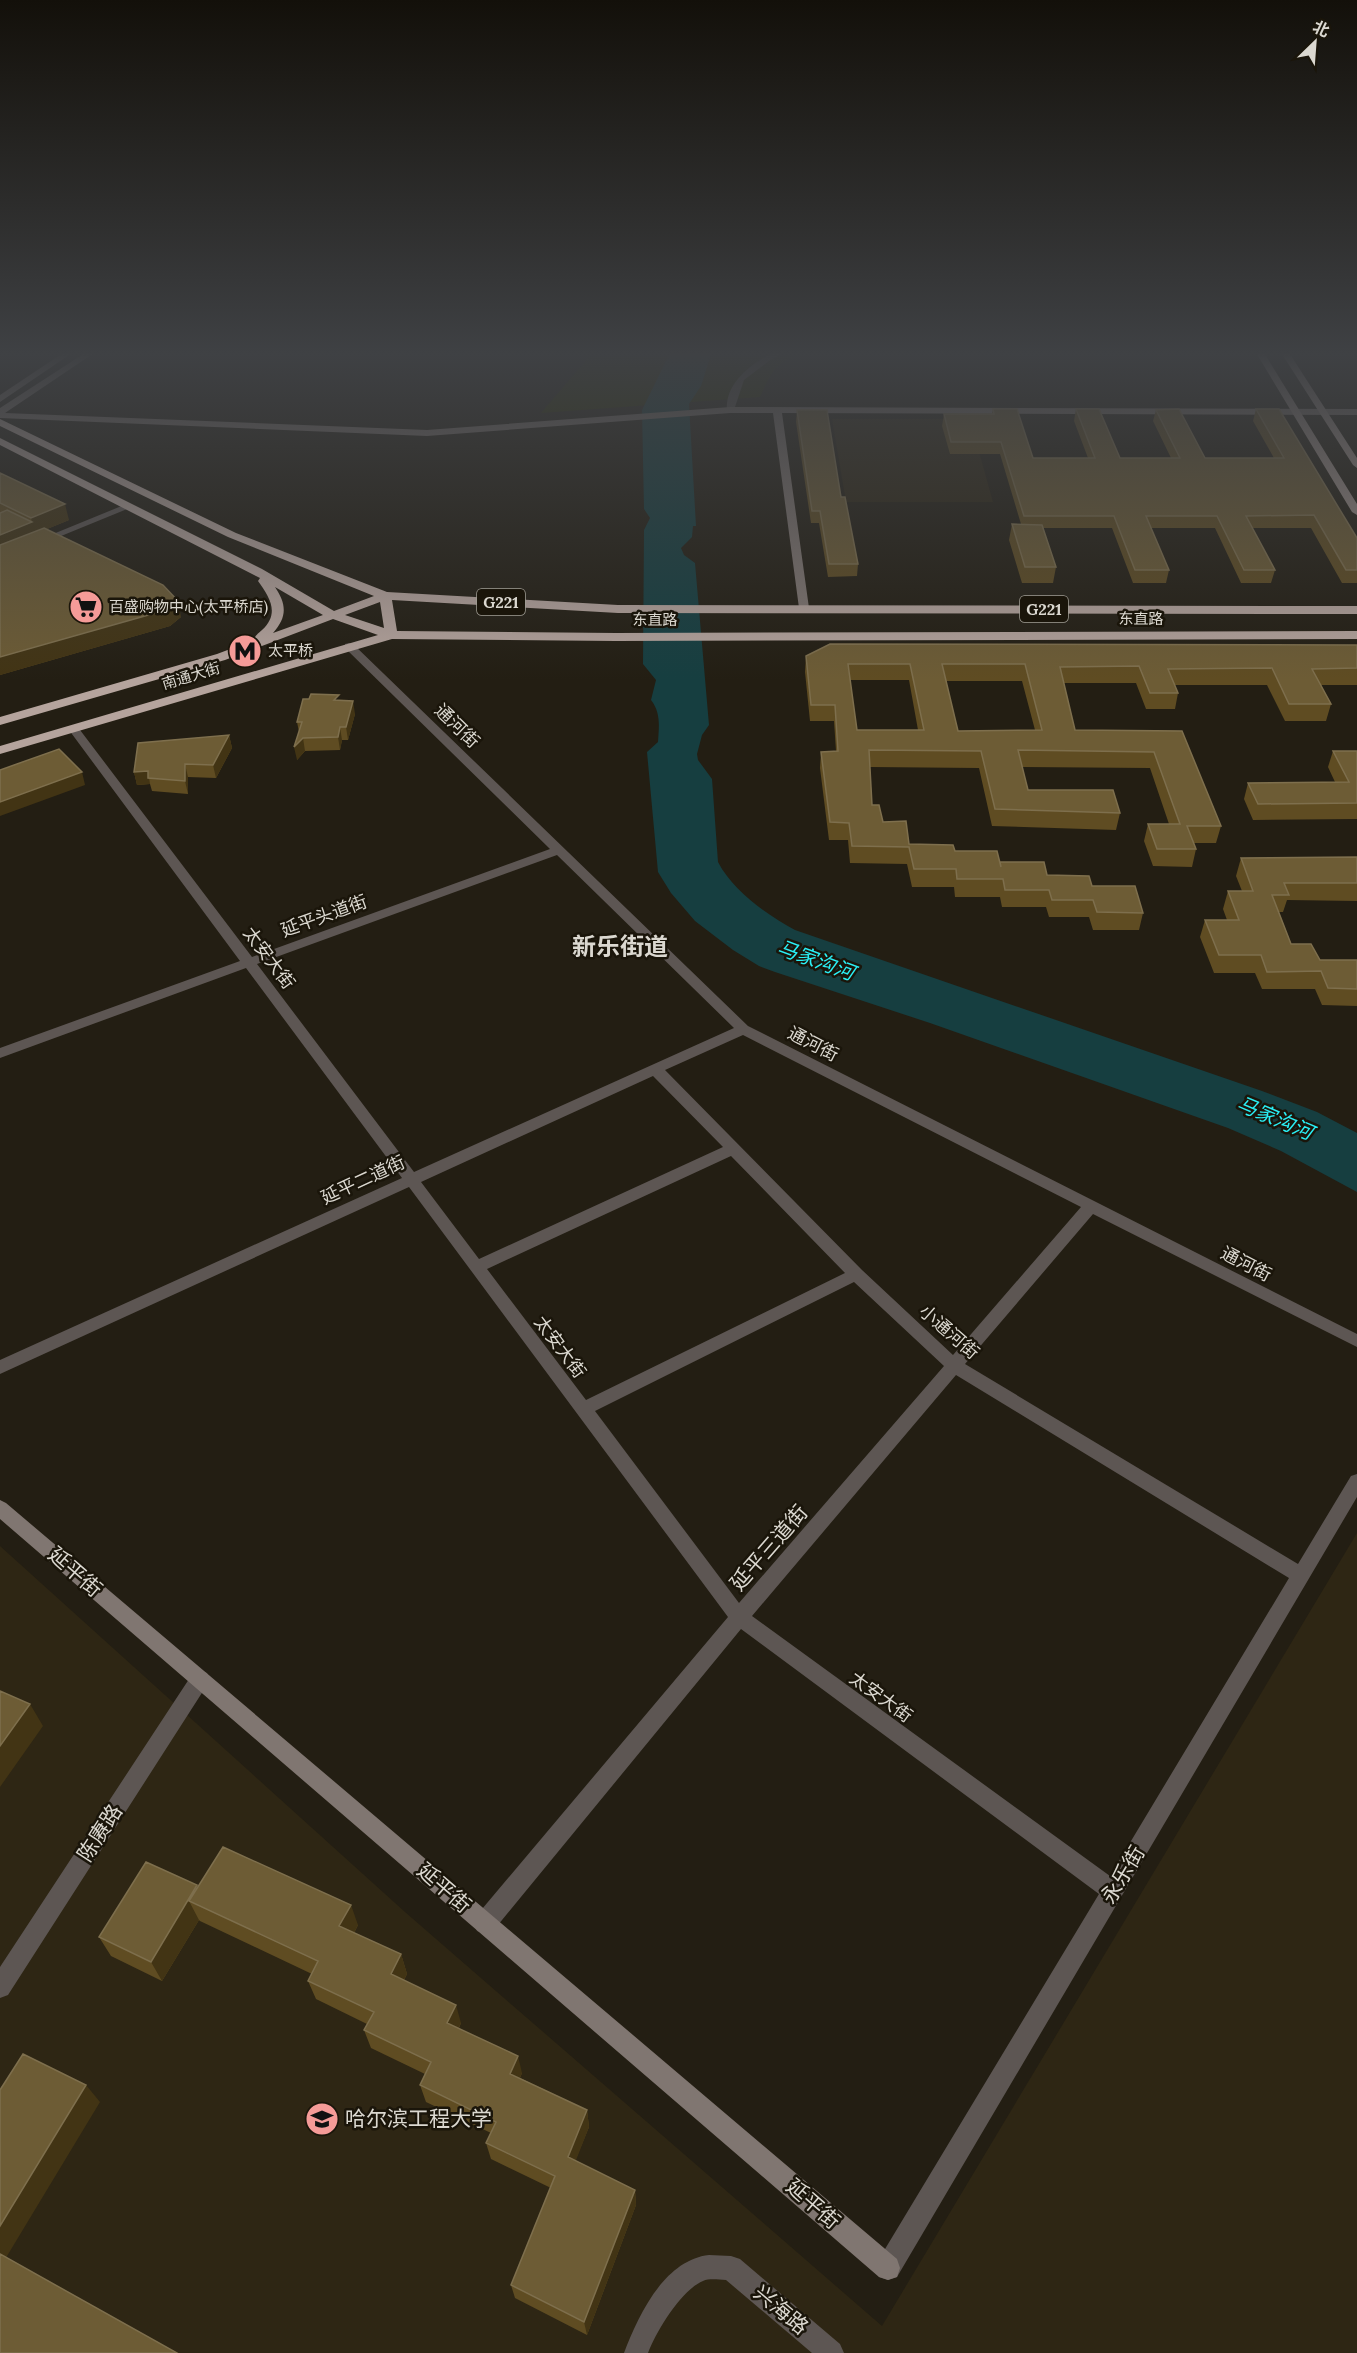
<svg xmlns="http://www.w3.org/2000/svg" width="1357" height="2353" font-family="Lora,'Noto Sans SC',serif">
<rect width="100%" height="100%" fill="#231e13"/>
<path fill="#2e2614" d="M832 419H970L993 502H846Z
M1357 1533V2353H0V1546L405 1912 882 2326Z"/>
<path fill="#292d00" d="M594 351H818C781 359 776 361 760 397L541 413Z"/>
<path fill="#163e40" d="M671 351H712L701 386 689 404 696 526H693L692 537 681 548 684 555 695 563 709 725 702 735 697 754 698 760 712 779 718 862C733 891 767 915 795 930L1262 1091 1317 1112 1357 1133V1192L1281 1151 1228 1128 930 1023 775 972 759 966 733 950 695 921 671 893 658 872 647 752 658 742C659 726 661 713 651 700L656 680 643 664 644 530 650 518 644 509 642 410Z"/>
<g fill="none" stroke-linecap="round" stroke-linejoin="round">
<path fill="#5d5653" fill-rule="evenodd" d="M777 351H787L769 361 744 380 734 410 727 412C724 382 753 362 777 351Z
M124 505 132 507 44 543 36 541Z
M349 643 353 644 748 1026 1357 1334V1347L1093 1214 965 1364 1298 1564 1351 1476 1357 1474V1497L897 2277 888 2280 879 2277 876 2268 879 2259 1099 1894 741 1629 493 1931 485 1934 477 1931 474 1923 477 1915 728 1617 409 1187 0 1374V1360L402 1178 246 968 0 1058V1048L240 961 69 730V726H77L252 957 550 849 345 648V644ZM557 855 734 1028 414 1172 257 964ZM743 1035 1081 1207 953 1355 862 1270 665 1070ZM653 1076 723 1147 479 1259 421 1182ZM731 1156 845 1273 586 1400 487 1269ZM854 1282 944 1366 739 1603 595 1411ZM956 1375 1289 1578 1110 1876 752 1616Z
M200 1670 207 1673 210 1679 207 1685 8 1995 0 1998V1967L193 1673Z
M709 2255 731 2256 740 2259 840 2344 844 2353H812L726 2280C719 2280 710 2278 703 2281 681 2290 656 2332 648 2353H624C638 2316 664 2260 709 2255Z"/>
<path fill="#807671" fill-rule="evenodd" d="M66 351H75L0 402V395Z
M88 351H97L5 413 427 430 730 407 1357 409V415L782 413 809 608 804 611 799 608 773 413H730L427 436 0 418V408Z
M0 1500 6 1503 897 2259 900 2268 897 2277 888 2280 879 2277 0 1519Z"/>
<path fill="#9c8e88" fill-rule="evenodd" d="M1255 351H1263L1357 504V515L1352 512Z
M1280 351H1288L1357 458V468L1353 465Z"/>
<path fill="#b5a49d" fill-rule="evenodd" d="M0 419 236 533 387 592 618 605 1357 606V614L618 613 392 600 397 631 616 633 1357 631V639L616 641 392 639 0 754V746L378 635 333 619 225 660 0 725V717L217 654 254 640C255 635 258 634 262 630 280 613 270 598 258 581L260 578 0 445V438L262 569 334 611 374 596 228 537 0 426ZM275 587 323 615 273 633C287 617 287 605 275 587ZM380 602 384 628 345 615Z"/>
</g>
<path fill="#5f4c22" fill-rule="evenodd" d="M993 409 1033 458H1088L1074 421 1076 409 1120 458H1171L1153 421 1156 410 1205 458H1274L1253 421 1256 409 1357 538V583H1342L1311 528H1252L1275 570 1271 583H1241L1215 528H1151L1169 570 1166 583H1133L1112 528H1043L1056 567 1053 583H1022L1009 540 1012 524H1021L1000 454H950L942 426 944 414H992Z
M797 410 841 497 858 564 857 576 828 577 819 523H811L796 422Z
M0 473 69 520 47 529 181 617 170 626 0 675Z
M1357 645V685H1321L1331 704 1326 721H1285L1267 685H1175L1178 693 1175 709H1146L1136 683H1064L1075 730 1182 731 1221 826 1216 843H1194L1196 849 1192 867 1153 866 1144 841 1148 824H1169L1150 768 1022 767 1028 790 1120 813 1116 830 992 826 979 768 870 767 872 805 883 822 909 844 955 851 1047 875 1092 886 1143 913 1139 930H1093L1089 917H1049L1046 907H1002L1000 897H955L954 887H912L907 864 850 863 848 840H829L820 768 821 752 836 751 834 721H810L805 672 806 656ZM850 680H909L918 730H857ZM946 681H1022L1035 730 958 731Z
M340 700 355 714 348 740H342L340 750 305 751 297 760 299 732 297 722Z
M229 735 232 748 216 778 188 777V794L152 791 150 784 137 785 134 772Z
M1333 751H1357V819L1253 820 1244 799 1248 783 1335 782 1328 767Z
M1357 857V901L1287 900 1283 912H1279L1291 944 1320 960H1357V1006L1322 1005 1315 989H1262L1255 973H1214L1200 937 1205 920H1227L1223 909 1228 891H1242L1236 876 1241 858Z
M197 1885 198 1887 358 1925 354 1933 401 1954 407 1974 404 1980 461 2023 459 2028 522 2073 520 2078 587 2110 589 2127 575 2161 635 2190 636 2205 587 2335 515 2298 511 2285 551 2188 491 2159 486 2143 491 2133 426 2102 420 2085 425 2074 371 2048 364 2030 367 2024 316 1999 308 1981 312 1974 200 1921 199 1920 162 1981 111 1956 99 1937Z"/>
<path fill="#423414" d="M65 504 69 520 35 534 31 518Z
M32 522 37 538 0 553V535Z
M178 601 181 617 170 626 0 675V657Z
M353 701 355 714 348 740 346 727Z
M340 727 342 740 340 750 338 737Z
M229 735 232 748 216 778 213 765Z
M303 738 305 751 297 760 294 747Z
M185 764 188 777V794L185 781Z
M148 771 150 784 137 785 134 772Z
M82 772 85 785 0 816V802Z
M30 1704 43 1726 0 1787V1746Z
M197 1885 207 1906 189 1901 199 1920 162 1981 151 1962Z
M351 1905 358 1925 347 1946 339 1926Z
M401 1954 407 1974 397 1993 391 1974Z
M456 2005 461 2023 452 2041 447 2023Z
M518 2056 522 2073 514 2091 510 2074Z
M86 2085 100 2102 4 2261 0 2258V2226Z
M587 2110 589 2127 571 2173 568 2157Z
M635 2190 636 2205 587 2335 584 2322Z"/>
<path fill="#6d5c35" stroke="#7e6f4d" stroke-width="1.5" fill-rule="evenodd" d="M993 409H1017L1033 458H1095L1076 409H1099L1120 458H1180L1156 410 1179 409 1205 458H1284L1256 409H1279L1357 538V570H1346L1314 515 1246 516 1275 570H1244L1217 516H1146L1169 570H1135L1114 516H1024L1001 442H951L944 414H994Z
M797 410H827L841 497H845L858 564H829L820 511H812Z
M0 473 65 504 31 518 0 503Z
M7 510 32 522 0 535V513Z
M1012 524 1042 525 1056 567H1025Z
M44 528 163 585 178 601 166 610 0 657V545Z
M830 644 1357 645V668L1312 669 1331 704H1289L1272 668 1168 669 1178 693H1150L1139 666 1060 667 1075 730 1182 731 1221 826H1187L1196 849H1157L1148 824H1180L1154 752 1018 750 1028 790H1113L1120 813 995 809 981 751 869 750 872 805H879L883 822 906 821 909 844 953 845 955 851H997L1001 867 1000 862H1044L1047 875 1089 876 1092 886H1135L1143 913 1097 912 1093 900H1052L1049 890H1005L1003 879H957L956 869H914L909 847 852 846 849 823 830 822 821 752 838 751 835 705H811L806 656ZM848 664H910L924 730H857ZM942 664H1025L1042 730 958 731Z
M311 694 339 695 334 700 353 701 346 727H340L338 737 303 738 294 747 302 722H297L303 699H309Z
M229 735 213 765 185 764V781L148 778V771L134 772 138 743Z
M59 749 82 772 0 802V770Z
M1333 751H1357V803L1258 804 1248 783 1349 782Z
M1357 857V883H1284L1289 895H1272L1291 944H1311L1320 960H1357V989L1328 988 1321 971 1267 972 1261 955H1219L1205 920H1239L1228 891H1253L1241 858Z
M0 1691 30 1704 0 1746Z
M223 1847 351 1905 339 1926 401 1954 391 1974 456 2005 447 2023 518 2056 510 2074 587 2110 568 2157 635 2190 584 2322 511 2285 555 2176 486 2143 496 2122 420 2085 431 2062 364 2030 374 2012 308 1981 318 1961 189 1901Z
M146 1862 197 1885 151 1962 99 1937Z
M23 2054 86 2085 0 2226V2090Z
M0 2254 177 2353H0Z"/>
<linearGradient id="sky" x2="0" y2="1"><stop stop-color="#13100a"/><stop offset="0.52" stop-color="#3f4144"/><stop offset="1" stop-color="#3f4144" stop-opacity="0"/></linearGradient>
<rect width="1357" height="680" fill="url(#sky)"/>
<defs>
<g id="supermarket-disc" transform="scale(1.725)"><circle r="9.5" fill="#f59b98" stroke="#1a150a"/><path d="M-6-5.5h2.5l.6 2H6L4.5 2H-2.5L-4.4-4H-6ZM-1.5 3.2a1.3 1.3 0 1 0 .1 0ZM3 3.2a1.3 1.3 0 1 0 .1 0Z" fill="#111"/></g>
<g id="metro-disc" transform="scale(1.725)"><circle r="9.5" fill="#f59b98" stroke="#1a150a"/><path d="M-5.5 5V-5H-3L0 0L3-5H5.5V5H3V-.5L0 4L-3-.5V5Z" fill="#111"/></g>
<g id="university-disc" transform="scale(1.725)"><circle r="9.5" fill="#f59b98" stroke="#1a150a"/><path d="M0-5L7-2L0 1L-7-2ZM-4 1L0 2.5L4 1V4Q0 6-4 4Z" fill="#111"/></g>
</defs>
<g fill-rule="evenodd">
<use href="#supermarket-disc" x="86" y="607"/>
<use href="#metro-disc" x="245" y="651"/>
<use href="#university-disc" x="322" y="2119"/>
</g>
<g text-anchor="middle" stroke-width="5" stroke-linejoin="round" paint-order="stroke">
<g font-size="15" fill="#dbd8d0" stroke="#1a150a" text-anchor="start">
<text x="109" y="612">百盛购物中心(太平桥店)</text>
<text x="268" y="656">太平桥</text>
</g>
<g font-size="15" fill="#dbd8d0" stroke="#1a150a">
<text x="1141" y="624">东直路</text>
<text x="655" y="625">东直路</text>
<text transform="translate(191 676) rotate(-17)" y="5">南通大街</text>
</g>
<g fill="#1a150a" stroke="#a19e95" stroke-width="1.5">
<rect x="477" y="589" width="48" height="26" rx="4.5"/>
<rect x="1020" y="596" width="48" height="26" rx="4.5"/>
</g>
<g font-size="16" font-weight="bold" fill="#dbd8d0">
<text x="501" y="608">G221</text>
<text x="1044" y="615">G221</text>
</g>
<g font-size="18" fill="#dbd8d0" stroke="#1a150a">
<text transform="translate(457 726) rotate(44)" y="6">通河街</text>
<text transform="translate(324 916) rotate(-20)" y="6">延平头道街</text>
<text transform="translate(269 958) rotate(53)" y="6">太安大街</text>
<text transform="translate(813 1044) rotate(27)" y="6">通河街</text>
<text transform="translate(363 1180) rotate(-25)" y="6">延平二道街</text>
<text transform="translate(1246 1264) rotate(27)" y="6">通河街</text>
<text transform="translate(949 1332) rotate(41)" y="6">小通河街</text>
<text transform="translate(560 1347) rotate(53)" y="6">太安大街</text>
<text transform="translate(881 1697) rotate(36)" y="6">太安大街</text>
</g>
<g font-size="20" font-style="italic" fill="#2aeff5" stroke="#1a150a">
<text transform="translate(816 960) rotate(20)" y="7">马家沟河</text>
<text transform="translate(1275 1118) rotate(23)" y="7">马家沟河</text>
</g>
<g font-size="21" fill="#dbd8d0" stroke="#1a150a">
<text transform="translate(769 1548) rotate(-49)" y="7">延平三道街</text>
<text transform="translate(75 1572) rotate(41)" y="7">延平街</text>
<text transform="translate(100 1833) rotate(-57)" y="7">陈赓路</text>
<text transform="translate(1123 1875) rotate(-59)" y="7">永乐街</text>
<text transform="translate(444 1888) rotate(41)" y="7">延平街</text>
<text transform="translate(813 2204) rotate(41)" y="7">延平街</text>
<text transform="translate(781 2310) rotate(40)" y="7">兴海路</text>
</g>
<g font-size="21" fill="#dbd8d0" stroke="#1a150a" text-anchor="start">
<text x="345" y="2126">哈尔滨工程大学</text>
</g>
<g font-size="24" font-weight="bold" fill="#dbd8d0" stroke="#1a150a">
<text x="620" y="955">新乐街道</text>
</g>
</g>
<g transform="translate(1315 42) rotate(25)" stroke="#1a150a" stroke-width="4.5" paint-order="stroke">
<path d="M0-4.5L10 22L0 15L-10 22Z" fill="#dbd8d0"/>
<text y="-9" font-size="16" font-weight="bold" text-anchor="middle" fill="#dbd8d0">北</text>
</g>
</svg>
